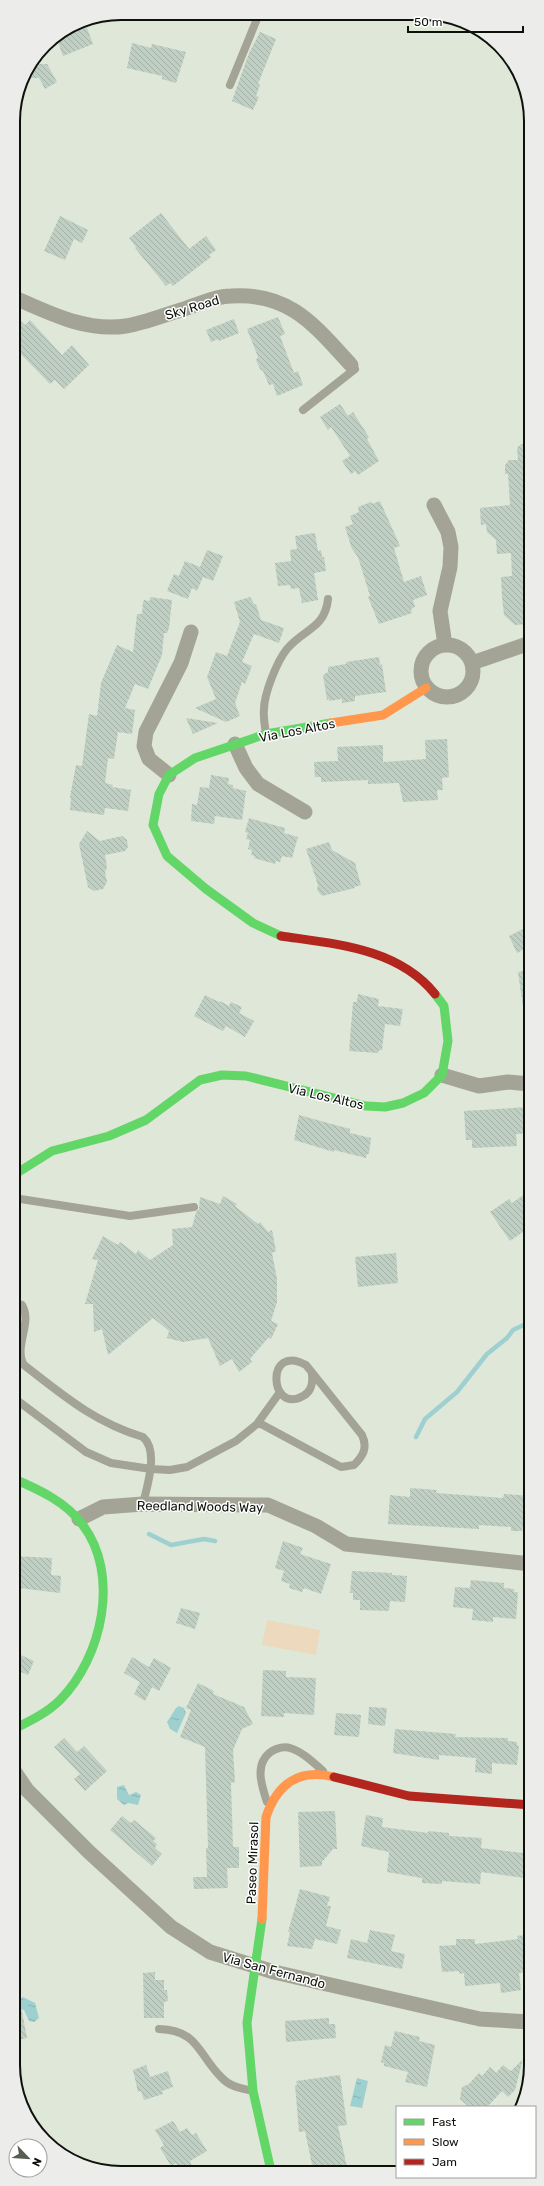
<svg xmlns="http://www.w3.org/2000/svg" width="544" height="2186" font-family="Rubik,sans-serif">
<defs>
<pattern id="water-ripples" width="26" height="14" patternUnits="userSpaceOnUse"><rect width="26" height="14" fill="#9ed0d0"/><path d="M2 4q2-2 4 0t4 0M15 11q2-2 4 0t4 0" fill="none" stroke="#87b2b1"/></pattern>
<pattern id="building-back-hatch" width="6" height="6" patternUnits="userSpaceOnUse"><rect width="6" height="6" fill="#c0cfc4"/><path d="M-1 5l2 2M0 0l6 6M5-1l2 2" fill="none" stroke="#a4b1a7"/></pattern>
</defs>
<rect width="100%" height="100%" fill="#dee7d8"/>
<path fill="#ecd9be" d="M267 1620 320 1630 316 1655 262 1645Z"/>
<path fill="url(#water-ripples)" d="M179 1706 184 1708 186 1713 177 1733 170 1729 167 1722 176 1708Z
M124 1785 129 1795 136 1792 141 1795 138 1805 128 1803 124 1805 117 1799V1787Z
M23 1997 35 2003 39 2018 34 2022 29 2021 24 2010 19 2009 17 2006 20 1999Z
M357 2078 368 2081 362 2108 350 2106Z"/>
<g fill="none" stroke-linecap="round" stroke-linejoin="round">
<path stroke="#9ed0d0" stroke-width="4.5" d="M416 1437 425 1419 457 1392 487 1354 507 1338 513 1330 530 1322
M149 1534 171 1545 204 1539 215 1541"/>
</g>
<path fill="url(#building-back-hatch)" d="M84 20 93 44 63 56 56 37Z
M260 32 276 39 258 84 260 85 256 96 259 97 253 110 232 101 249 53Z
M132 43 151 48 152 44 186 52 176 83 162 79V76L127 68Z
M32 64H47L57 82 45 89 39 78H22Z
M161 213 189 249 206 236 216 250 209 255 211 257 173 286 170 283 166 286 135 248 136 247 129 238Z
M60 216 88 230 82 243 74 239 65 260 44 251Z
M13 313 25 325 30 320 62 355 72 345 89 365 64 389 55 380 50 384 13 346Z
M278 317 285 334 280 336 294 373 298 371 303 385 277 396 273 384 269 385 263 371 260 369 256 360 258 357 247 329Z
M234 319 239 333 219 341 218 339 211 342 206 330Z
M340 404 348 416 353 412 369 437 367 439 379 461 358 475 355 471 351 474 342 461 350 456 331 427 328 430 320 417Z
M521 444H530V524H523L525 567H530V619H528V624L515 625 504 615 502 597 501 577 512 576 511 553 497 554 496 540 487 532 486 524 481 525 480 508 510 505 508 474H505V465L509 460H518L517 448Z
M380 501 400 546 394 548 404 582 421 576 427 595 413 600 415 607 411 609 412 613 379 624 368 597 370 596 358 557 352 549 345 527 353 524 350 516 359 512 358 507 371 502 372 504Z
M315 533 318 551 321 550 322 557H324L326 571 314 573 318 600 302 603 299 588 291 589 290 585 278 586 275 563 291 561 290 550 297 549 295 536Z
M207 550 223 556 213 581 203 577 197 591 192 588 188 599 167 591 174 574 179 576 185 561 200 567Z
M150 597 172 600 169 628 167 633H164L162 655 148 689 135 684 125 708 135 710 132 734 118 732 114 759 108 758 105 783 113 785 112 787 131 790 128 811 105 808 104 815 70 810 71 798 70 797 76 765 82 766 89 714 97 716 101 683 117 645 133 652 137 614H142L143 602 144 600 150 601Z
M250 597 254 604H256L261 620 284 628 279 643 254 634 242 662 252 666 245 684 242 682 235 703 240 716 226 722 195 708 216 699 207 677 216 652 227 656 240 622 234 602Z
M379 657 380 665 382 664 386 692 355 696V701L342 703V699L329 701V699L327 700 323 675 328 672V667L346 664V662Z
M186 718 218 723 193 734Z
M447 739 449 777 442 778 443 790H437L438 800 403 802 399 783 368 784V780L321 782V777H315L314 762 338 761 337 747 383 745V762L426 759 425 740Z
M211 775 229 778 228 784 233 785V788L246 791 242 820 215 816 214 824 191 821 192 804 197 805 200 787 209 788Z
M249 818 285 828 284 833 298 837 292 858 282 856 280 862 276 861 275 864 254 858 255 856 251 855 252 850 248 849 250 840 246 839 248 833 245 832Z
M87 831 100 841 122 836 127 840 128 847 125 851 105 855 107 867 105 872 107 882 103 889 94 891 88 887 79 844Z
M329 842 332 850 355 863 361 885 354 887 355 888 322 896 317 890 318 885 306 849Z
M527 927 530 934V946L517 953 509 936Z
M530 970V1007H523L518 972Z
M358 994 379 999 378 1006 403 1009 400 1026 385 1024 382 1050H379L378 1053 349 1051 353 1002H357Z
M205 995 219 1002 220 1001 229 1006 231 1002 242 1007 239 1013 254 1021 245 1037 226 1026 223 1031 194 1016Z
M530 1107V1133L516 1134 517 1146 472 1148V1140H466L464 1111Z
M299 1115 350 1129V1133L371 1138 369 1154H367L366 1158 334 1150V1152L294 1140Z
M526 1193 530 1200V1227L510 1241 490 1212 509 1199 512 1203Z
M223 1196 237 1204 235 1206 258 1224 260 1222 268 1232 272 1230 276 1251 272 1253 277 1279V1302L271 1321 278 1324 271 1339 269 1337 250 1359 252 1362 239 1372 232 1359 220 1366 208 1338 183 1342 167 1338 169 1331 153 1318 108 1355 102 1329 94 1332 93 1304H85L98 1260 92 1259 103 1236 118 1245 120 1242 136 1254 138 1250 150 1260 173 1245 172 1229 192 1227 196 1212 199 1209 200 1197 220 1204Z
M396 1253 398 1283 358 1287 355 1257Z
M410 1488 437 1490 436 1493 503 1498 504 1494 531 1496V1527H523L522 1531H511V1527L479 1525V1529L388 1524 390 1495 410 1497Z
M283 1541 303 1548 300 1554 331 1564 321 1594 304 1588 302 1592 289 1588 290 1584 281 1581 284 1571 275 1568Z
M14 1556 52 1558 51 1575 61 1576 60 1593 19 1588V1586L14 1585Z
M352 1571 392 1573V1575L407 1576 405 1602 390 1601 389 1611 360 1610V1600H353V1593H350Z
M471 1580 504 1583V1588L514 1589V1592H518L516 1619 493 1617V1622L472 1620 473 1609 453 1607 455 1587 470 1588Z
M181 1608 200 1613 195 1629 176 1623Z
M14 1652 34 1661 28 1675 14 1669Z
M132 1657 149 1667 154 1658 171 1668 159 1691 152 1687 145 1701 134 1694 140 1682 124 1673Z
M263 1670 286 1671V1677L316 1678 314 1715 284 1713V1717L261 1716Z
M198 1683 214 1691 213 1694 244 1707 253 1724 242 1729 233 1750 235 1782 231 1783 233 1847H239V1868H227L228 1888 194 1889 193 1877H207L206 1848H208L205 1747 180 1737 191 1710 186 1708Z
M369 1707 387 1708 385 1726 368 1724Z
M336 1713 361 1715 359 1737 334 1735Z
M395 1729 456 1734 455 1737 508 1738V1741L517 1742V1745L519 1746 517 1765 492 1763V1774L475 1772 476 1758 439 1755V1760L393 1753Z
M64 1738 77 1752 84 1746 107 1771 85 1791 74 1779 80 1774 54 1747Z
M335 1811 337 1849H333L322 1862V1866L300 1867 298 1812Z
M366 1815 383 1818 382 1827 428 1833V1831L449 1833V1836L482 1838 481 1848 531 1854V1879L481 1872 480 1884 442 1881V1884L422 1883V1878L387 1872 389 1852 361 1846Z
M122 1816 131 1823 134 1820 156 1838 153 1841 157 1844 155 1848 162 1854 152 1866 110 1830Z
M300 1889 330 1897 327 1906H331L326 1926 341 1930 337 1944 315 1939 312 1949 287 1946 290 1932H288Z
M370 1930 395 1935 391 1951 405 1954 402 1969 347 1958 351 1939 367 1943Z
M531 1934V1971L519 1973 521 1990 501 1993 500 1983 465 1986 464 1973 460 1974 459 1971 442 1972 439 1946 456 1945V1939H475V1944L518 1939 517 1936Z
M155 1972V1980H164V1990H167L168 2001 164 2002V2018H144L143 1973Z
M20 2001 27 2038 14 2041V2002Z
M329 2018V2024H335L336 2038 286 2042 285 2021Z
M395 2031 420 2037 419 2041 435 2045 427 2087 405 2082 408 2072 384 2066V2063L381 2062 385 2045 391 2047Z
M523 2059 515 2090 508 2097 502 2091 487 2107H469L460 2099 462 2087 469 2084 479 2073 482 2076 490 2067 496 2073 503 2065 511 2071Z
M146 2065 150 2077 168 2071 173 2087 162 2091 163 2094 144 2100 141 2091 138 2092 133 2070Z
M340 2075 347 2125 338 2126 348 2172H325V2167L313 2170 305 2131 299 2132 295 2085H297L296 2081Z
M173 2121 180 2132 187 2128 192 2135 196 2133 207 2151 190 2161 192 2167 185 2171H181L176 2163 171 2166 160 2148 164 2145 155 2130Z"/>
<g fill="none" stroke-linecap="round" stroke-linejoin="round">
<path stroke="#a3a495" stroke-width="8" d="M230 85 259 14
M303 410 355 369
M266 734C265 726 263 717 264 709 264 694 277 661 287 649 303 629 325 629 328 599
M14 1198 130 1216 194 1207
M14 1303 22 1305C33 1323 13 1347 24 1365 64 1396 94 1422 143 1437 159 1451 147 1486 143 1504
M14 1398 86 1452 111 1463 151 1469 170 1470 187 1467 236 1441 257 1424H261L341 1467 354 1465C363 1456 368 1448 362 1435L306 1365C265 1342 269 1415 303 1396 311 1392 313 1383 312 1375
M257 1424 280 1392
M267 1802C261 1784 254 1763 272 1751 277 1748 285 1746 290 1748 303 1752 314 1763 323 1771
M159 2029C199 2030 198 2055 222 2078 230 2087 241 2088 253 2091"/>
<path stroke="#a3a495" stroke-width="15" d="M13 297C49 313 86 332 126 326 144 323 164 315 181 310 197 305 215 296 231 296 290 292 315 326 351 365
M434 505 448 532 451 547 450 567 440 611 445 645
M421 671a26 26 0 1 1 52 0a26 26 0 1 1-52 0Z
M472 663 530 643
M235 744 246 768 258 784 305 812
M169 775 149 759 144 746 146 732 181 663 191 632
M442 1075 479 1086 508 1082 530 1084
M79 1519 103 1507 143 1504 268 1505 316 1526 346 1544 531 1564
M14 1771 27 1790 89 1852 171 1927 210 1952 274 1972 480 2019 531 2022"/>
<path stroke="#63d668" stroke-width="9" d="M281 936 253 923 206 889 167 856 153 825 159 794 169 775 195 758 266 734 331 723
M14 1178 17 1173 52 1151 109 1136 146 1120 200 1080 222 1075 246 1076 366 1106 385 1107 403 1103 424 1093 442 1075 448 1041 444 1006 435 994
M14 1479C38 1489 66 1502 82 1524 121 1574 102 1658 60 1700 47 1713 30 1721 14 1729
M262 1919 247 2023 253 2091 271 2171"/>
<path stroke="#ff974d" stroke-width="9" d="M331 723 383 715 426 688
M262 1919 266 1817C277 1784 299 1768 334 1777"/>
<path stroke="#b3261e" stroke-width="9" d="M281 936C335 944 398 948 435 994
M334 1777 409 1796 531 1805"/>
</g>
<g text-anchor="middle" stroke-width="3" stroke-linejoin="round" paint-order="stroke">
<g font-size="13" fill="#0c1209" stroke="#fff">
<text transform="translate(192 307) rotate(-17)" y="5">Sky Road</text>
<text transform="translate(297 730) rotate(-11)" y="5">Via Los Altos</text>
<text transform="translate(326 1096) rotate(13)" y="5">Via Los Altos</text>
<text transform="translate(200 1506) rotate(1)" y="5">Reedland Woods Way</text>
<text transform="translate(252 1863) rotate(-88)" y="5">Paseo Mirasol</text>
<text transform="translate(274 1970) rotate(15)" y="5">Via San Fernando</text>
</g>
</g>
<path d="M0 0H544V2186H0ZM121 20H423A101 101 0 0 1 524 121V2065A101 101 0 0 1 423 2166H121A101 101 0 0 1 20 2065V121A101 101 0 0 1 121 20Z" fill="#ececeb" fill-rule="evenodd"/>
<path fill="none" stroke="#0c1209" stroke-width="2" d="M121 20H423A101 101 0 0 1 524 121V2065A101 101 0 0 1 423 2166H121A101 101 0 0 1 20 2065V121A101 101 0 0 1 121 20Z"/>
<rect x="396" y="2106" width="140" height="72" fill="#ffffff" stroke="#9ea09d"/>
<rect x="404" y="2119" width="20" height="6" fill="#63d668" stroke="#9ea09d"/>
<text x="432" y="2126" font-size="12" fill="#0c1209">Fast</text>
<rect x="404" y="2139" width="20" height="6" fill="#ff974d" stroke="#9ea09d"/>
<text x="432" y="2146" font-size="12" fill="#0c1209">Slow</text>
<rect x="404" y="2159" width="20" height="6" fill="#b3261e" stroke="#9ea09d"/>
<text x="432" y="2166" font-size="12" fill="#0c1209">Jam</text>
<g transform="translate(28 2158) rotate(115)"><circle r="19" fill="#ffffff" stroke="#9ea09d"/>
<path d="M0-3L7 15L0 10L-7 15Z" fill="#565d51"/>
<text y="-6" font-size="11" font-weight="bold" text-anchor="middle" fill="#0c1209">N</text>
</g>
<path d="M408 26v6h115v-6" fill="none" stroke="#0c1209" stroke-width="2"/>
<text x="414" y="26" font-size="12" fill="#0c1209" stroke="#ffffff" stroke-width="3" paint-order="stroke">50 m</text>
</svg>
